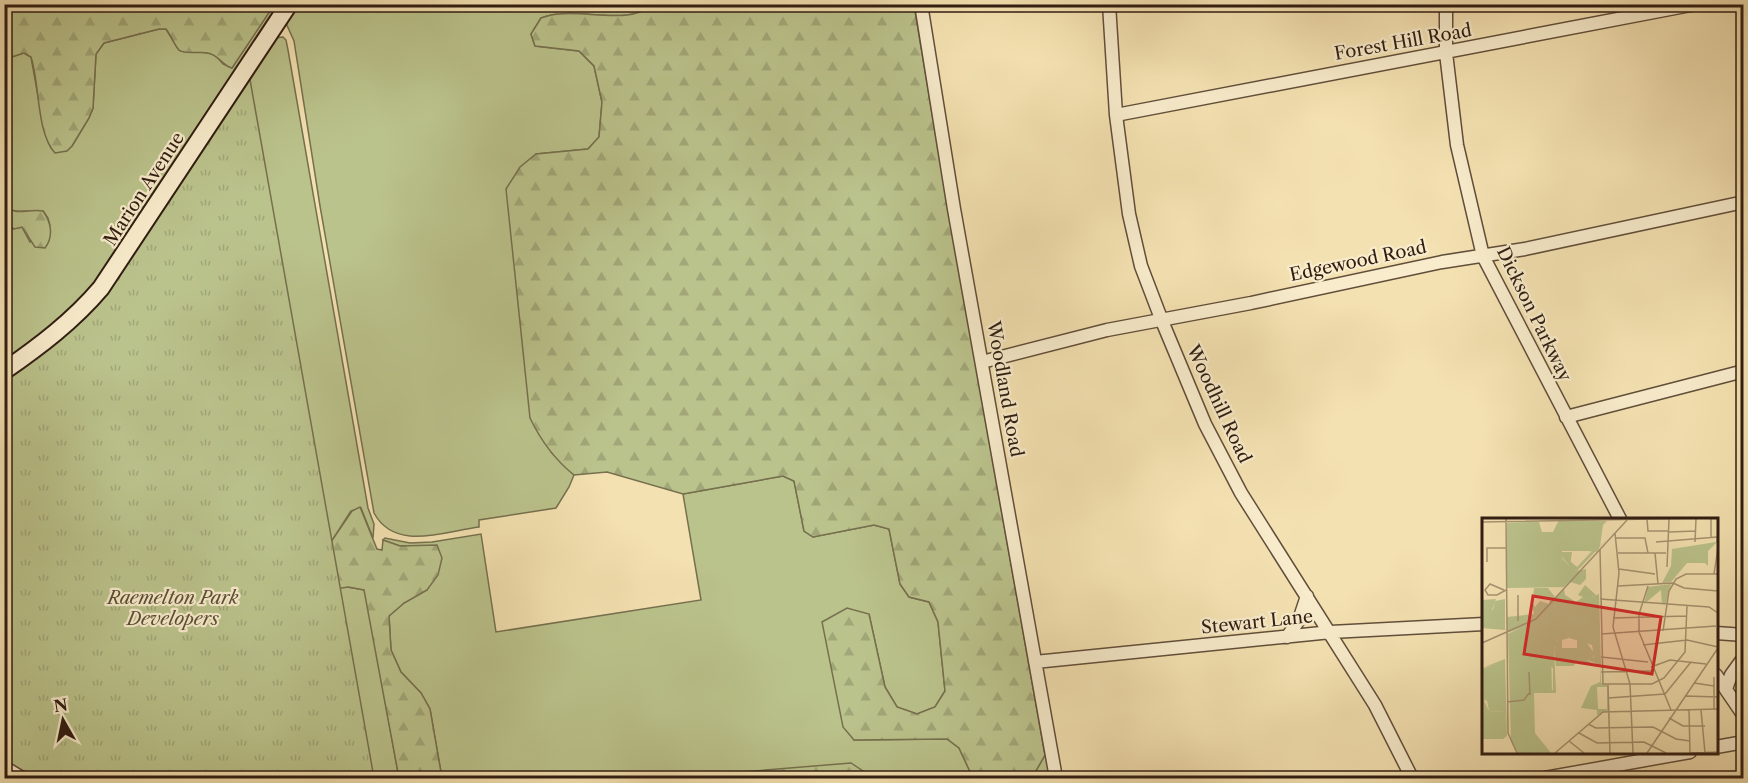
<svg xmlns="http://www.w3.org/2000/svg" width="1748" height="783" font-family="'Libre Caslon Text',serif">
<defs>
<pattern id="forest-firs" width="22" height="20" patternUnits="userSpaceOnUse" patternTransform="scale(1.5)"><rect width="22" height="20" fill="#bbc38c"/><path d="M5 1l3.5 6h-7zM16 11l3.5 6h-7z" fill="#a1a778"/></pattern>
<pattern id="park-tufts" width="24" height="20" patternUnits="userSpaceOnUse" patternTransform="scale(1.5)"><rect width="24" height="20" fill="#bbc38c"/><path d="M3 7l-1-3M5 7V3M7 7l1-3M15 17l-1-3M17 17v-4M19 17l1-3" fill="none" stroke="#a1a778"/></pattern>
</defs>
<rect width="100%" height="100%" fill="#f4e1b1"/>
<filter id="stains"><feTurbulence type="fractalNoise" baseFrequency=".00333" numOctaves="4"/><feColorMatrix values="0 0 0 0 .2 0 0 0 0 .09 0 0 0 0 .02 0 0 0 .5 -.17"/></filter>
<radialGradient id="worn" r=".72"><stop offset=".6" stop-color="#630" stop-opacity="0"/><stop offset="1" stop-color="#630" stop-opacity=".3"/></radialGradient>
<path fill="#bbc38c" stroke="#76704f" stroke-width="1.5" d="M295 4 653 5C632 24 587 11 560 14 554 14 547 16 541 18L531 34 535 46 579 51 594 66 602 102 599 137 588 149 536 154 551 452 574 475 569 487 556 508 479 520V527C445 531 395 552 374 513L320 206 294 41 285 21Z
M274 5H283L118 256 79 304 5 365 4 224H8L12 229 22 227 30 242 50 226 48 218 43 211C30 209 14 216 5 205V59L24 53 31 57 43 124 51 148 72 146 89 118 93 108 96 54 104 43 159 29H166L179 50 185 52 199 51 212 54 218 58 223 64 232 68Z
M283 37 286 40 288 50 368 508 374 524 373 538 361 508 351 511 329 545 348 587 365 590 399 778H369L4 743 77 359 273 38Z
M783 476 794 481 804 531 813 537 874 525 889 529 900 584 909 597 929 602 938 622 945 691 935 707 917 714 897 707 885 687 869 614 854 740 947 739 959 748 973 778H867L866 773 722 776 718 778H442L430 709 421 693 401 672 391 650 389 616 404 603 427 590 412 546H400L383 540 385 538 410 543 432 542 481 534 496 632 701 600 683 494Z
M1045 755H1048L1052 778H1035L1033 776Z"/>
<path fill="url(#forest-firs)" stroke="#76704f" stroke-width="1.5" d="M42 4H191C199 8 209 8 218 4L274 5 232 68C221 65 219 55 208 53 200 51 185 55 179 50 174 45 171 35 166 29H159L104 43 96 54 93 108 89 118 72 146 67 151 55 153C36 132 40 84 31 57L24 53 5 59V5L14 8Z
M653 5H914L948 209 1045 755 1033 776 973 778 959 748 947 739 854 740 843 727 822 622 847 608 869 614 885 687 897 707 917 714 935 707 945 691 938 622 929 602 909 597 900 584 889 529 874 525 813 537 804 531 794 481 783 476 683 494 607 472 574 475C554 459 541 441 530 418L506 189 520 167 536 154 588 149 599 137 602 102 594 66 579 51 535 46 531 34 541 18C547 16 554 14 560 14 587 11 632 24 653 5Z
M4 205C14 217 30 208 43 211 51 222 54 236 45 248L35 247 22 227 14 229 8 224H5Z
M360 507 377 549 382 550 383 540 400 546 437 545 442 558 438 575 427 590 404 603 389 616 391 650 401 672 421 693 430 709 442 778H399L364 590 348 587 197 611 329 545 352 511Z
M851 763 866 773 867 778H718L742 772Z"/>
<path fill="url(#park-tufts)" stroke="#76704f" stroke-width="1.5" d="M249 74 374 778H5L4 378 56 341Z"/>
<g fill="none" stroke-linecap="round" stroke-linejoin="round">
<g stroke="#614e3a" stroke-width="15">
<path id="street" d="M921 4 954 209 1056 778
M1109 4 1116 115 1129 214 1141 266 1162 321 1205 424 1241 493 1375 705 1412 778
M1446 4V53L1457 145 1483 256 1620 519
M1116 115 1696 4
M982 362 1107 330 1251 303 1442 262 1525 249 1744 202
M1566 417 1744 371
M1716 633 1744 635
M1287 637 1299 620 1307 596
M1035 662 1331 632 1484 624
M1716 675 1744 716
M1726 689 1731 675 1744 657
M1716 747 1744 742
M4 767 22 778
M1545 778 1690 752"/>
</g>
<g stroke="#301d12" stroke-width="20">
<path id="secondary" d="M4 371C40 346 73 321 101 288L289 4"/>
</g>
<use href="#street" stroke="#f8eccc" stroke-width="12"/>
<use href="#secondary" stroke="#f8eccc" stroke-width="16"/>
</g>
<g text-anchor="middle" stroke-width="4.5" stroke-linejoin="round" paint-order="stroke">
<g font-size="18" fill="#301d12" stroke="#f8eccc">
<text transform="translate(1403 42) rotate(-10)" y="6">Forest Hill Road</text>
<text transform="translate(144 189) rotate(-57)" y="6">Marion Avenue</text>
<text transform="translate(1358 261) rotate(-12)" y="6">Edgewood Road</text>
<text transform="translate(1534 314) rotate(64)" y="6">Dickson Parkway</text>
<text transform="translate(1005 389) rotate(80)" y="6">Woodland Road</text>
<text transform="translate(1219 404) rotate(65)" y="6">Woodhill Road</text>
<text transform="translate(1257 622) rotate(-6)" y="6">Stewart Lane</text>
</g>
<g font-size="18" font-style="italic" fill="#5a4f37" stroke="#f8eccc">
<text x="173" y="604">Raemelton Park<tspan x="173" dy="21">Developers</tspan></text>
</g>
</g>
<g transform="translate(1482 518)">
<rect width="236" height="236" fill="#f4e1b1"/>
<path d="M46 4 51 34H90L88 49 80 39 78 43 94 53 104 51V61L98 67 88 64 24 70 25 5ZM103 67 114 77 90 88 94 93 85 115 87 120 80 122V130H95V122H103L112 135 111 141 105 142 113 147 96 143 91 148H74L72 131 76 123 71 120V150L26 116 41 109 25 115V99L52 96 49 83 53 89 58 83 67 86 68 81 51 79 52 70H66L73 79 82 71 83 77 94 84 101 79 96 77ZM23 81V112L0 110V100L11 91 13 83ZM23 141 25 218 23 194 7 193 5 183 0 181V161H21V144L0 150ZM119 146V165L126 167V193L115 197V192L99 190 109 168 118 164ZM115 169H125V191H116Z" fill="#bbc38c" fill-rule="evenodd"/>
<path d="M125 3 121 7 118 28 126 20 95 53 77 48 79 39 87 48V42L95 49 110 33H78L46 20V4H57L60 14H71L76 4ZM189 66 184 85 180 86 179 72 162 86 166 69ZM117 76 119 146 117 147 104 141 106 133 108 141 112 140 110 127 87 120 85 115 86 98 94 93 89 87ZM14 81 7 99 0 100V82ZM71 120 77 124 72 130 74 175H52L71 172V126L58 125ZM21 143V162L0 161V151ZM1 180 7 193 23 194 25 218 21 221H0Z" fill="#bbc38c"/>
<path d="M76 3H117V31L114 34 82 30 72 47 97 54 82 69 24 70V53H47L48 21 56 19V14H76ZM235 12V24L226 33V48L223 45H205L189 64 180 65 189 48 190 31 234 24ZM68 87 70 174 52 175 53 215 69 235H36L29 224 26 116 53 103Z" fill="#bbc38c"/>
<path fill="none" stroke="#a69371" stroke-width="1.5" d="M24 0 26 215 35 235M165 1 166 13H187M0 4 226 0M187 14 214 13M133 15 137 55 131 109 148 166 151 235M133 20H163L166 35M229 20V0M174 24 235 19M213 24 214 1M118 31 121 166H170L182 160 203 134 205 88M136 35H184M173 35 176 66M5 44V30H24M185 49 187 1M137 51 173 56M232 56 236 30M191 65 202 70 236 73M136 68 191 65M166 68 157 96V114L189 192M22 72 8 66 3 72 6 77H15L24 72M118 81 227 89 236 95M131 100 205 98M36 103V77M181 113 187 73 194 61 204 56H236M119 116 234 108M0 125 54 101 146 1M161 127 205 122 236 129M119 139 166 144M169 149 188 142 224 146M47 154 48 177M119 154 171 153M232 159V191M212 165 232 168M126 167 128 235M203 178 236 179M126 180 183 176 209 144M25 184 42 182 47 175M207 192 208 235M219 192 223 235M187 200 201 208H223M106 206 114 210 171 209 194 221 208 223M97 215 115 225 162 224 184 235M87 223 102 235M73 235 121 194 236 191M165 235 236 130M209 235 236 234"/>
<path fill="#d62828" fill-opacity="0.15" stroke="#d62828" stroke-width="3" d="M51 78 179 99 170 156 42 136Z"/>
<rect width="236" height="236" fill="none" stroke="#301d12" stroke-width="3"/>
</g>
<rect width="1748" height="783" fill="none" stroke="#f4e1b1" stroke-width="24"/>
<rect x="6" y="6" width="1736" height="771" fill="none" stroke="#301d12" stroke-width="3"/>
<rect x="12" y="12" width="1724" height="759" fill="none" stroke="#301d12" stroke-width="1.5"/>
<g transform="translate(63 720) rotate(351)" stroke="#f8eccc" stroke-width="4.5" paint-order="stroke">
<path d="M0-4.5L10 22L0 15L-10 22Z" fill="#301d12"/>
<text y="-9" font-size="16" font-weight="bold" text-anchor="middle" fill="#301d12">N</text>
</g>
<rect width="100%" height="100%" filter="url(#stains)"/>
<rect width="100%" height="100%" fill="url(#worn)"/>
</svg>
